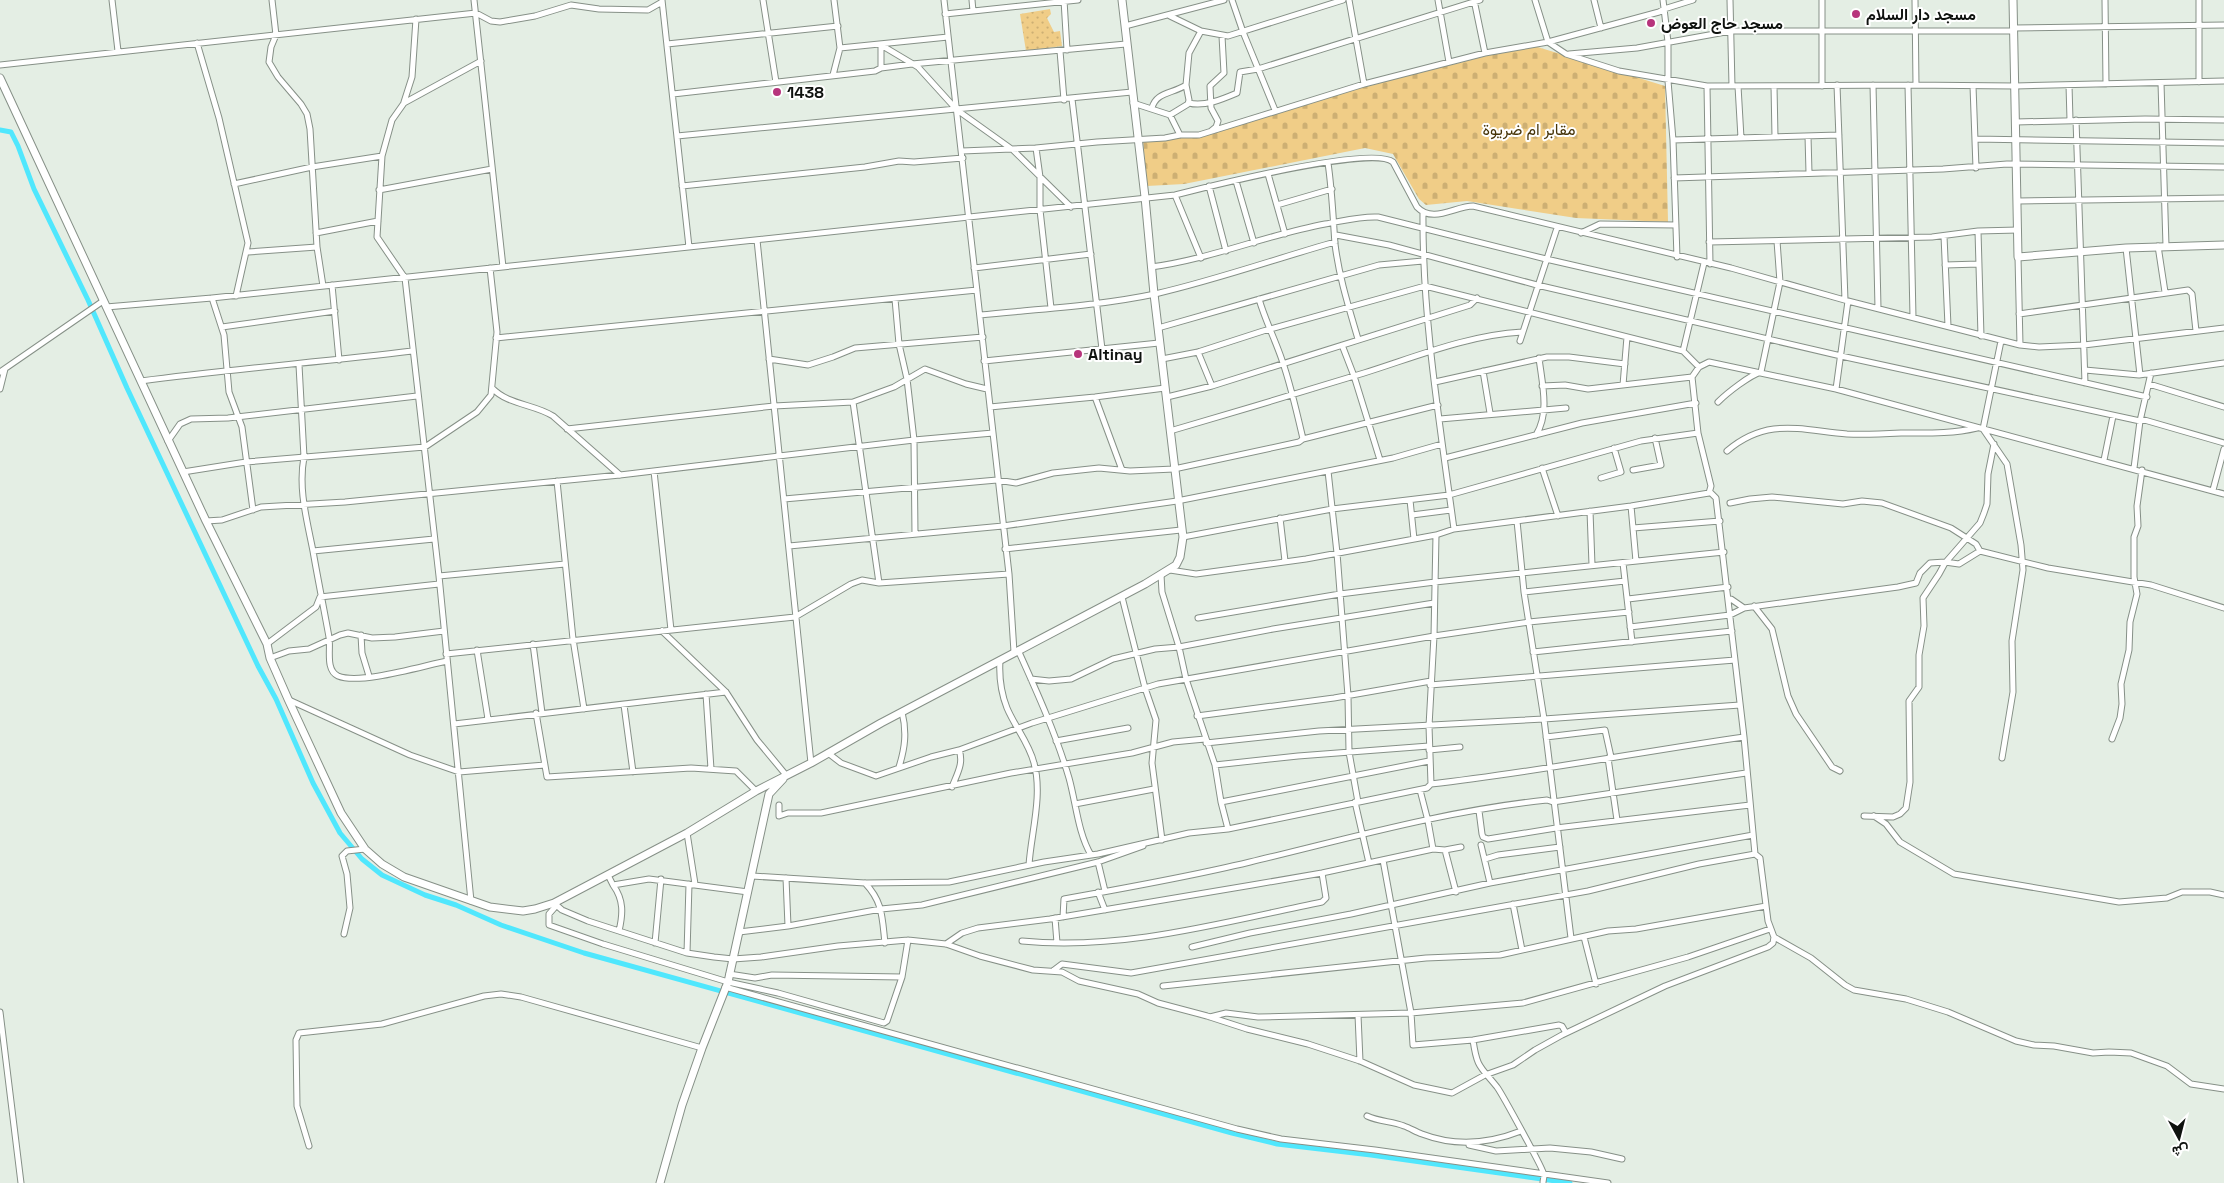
<svg xmlns="http://www.w3.org/2000/svg" width="2224" height="1183" font-family="'Space Grotesk',Vazirmatn,sans-serif">
<defs>
<pattern id="grass-dots" width="8" height="8" patternUnits="userSpaceOnUse" patternTransform="scale(1.25)"><rect width="8" height="8" fill="#f0cd87"/><path d="M2 2h.1M6 6h.1" fill="none" stroke="#cdaf73" stroke-width="1.8" stroke-linecap="round"/></pattern>
<pattern id="cemetery-stones" width="16" height="16" patternUnits="userSpaceOnUse" patternTransform="scale(1.25)"><rect width="16" height="16" fill="#f0cd87"/><path d="M2 7V4a2 2 0 0 1 4 0v3zM10 15v-3a2 2 0 0 1 4 0v3z" fill="#cdaf73"/></pattern>
</defs>
<rect width="100%" height="100%" fill="#e4eee4"/>
<path fill="url(#grass-dots)" d="M1050 9 1051 14 1047 18 1054 32 1060 31 1062 46 1026 51 1020 14Z"/>
<path fill="url(#cemetery-stones)" d="M1531 45 1665 86 1668 222 1576 218 1467 201 1426 205 1419 199 1393 154 1365 148 1184 184 1147 186 1143 140 1203 136 1345 91Z"/>
<g fill="none" stroke-linecap="round" stroke-linejoin="round">
<path stroke="#50e7fd" stroke-width="5" d="M0 130 11 132 18 146 34 189 88 300 127 388 258 666 276 699 313 783 340 833 362 859 382 875 425 895 456 905 501 925 584 953 1232 1133 1277 1144 1371 1155 1570 1183"/>
<g stroke="#869087" stroke-width="7">
<path id="street" d="M112 0 118 51
M272 0 276 35 271 47 269 62 278 77 301 104 307 114 310 129 317 247 323 286
M474 0 503 267
M662 0 689 247
M763 0 776 82
M944 0 1009 574 1014 652
M972 0 973 11
M1064 0 1067 50
M1232 0 1243 32 1275 110
M1349 0 1364 84
M1438 0 1449 62
M1474 0 1485 53
M1535 0 1548 42 1566 54 1619 71 1707 86 1908 85 2015 86 2224 81
M1594 0 1601 28
M1663 0 1668 42V81L1673 140 1677 257
M1730 0 1732 86
M1822 0V86
M1915 0 1916 85
M2105 0 2106 84
M2199 0V82
M945 14 1078 0
M1170 16 1201 31 1228 36 1343 0
M1125 26 1224 0
M2014 28 2224 25
M197 43 219 118 248 243 236 296
M667 44 838 26
M881 45 918 67 957 110 1013 150 1071 207
M881 45V68
M840 48 948 37
M1060 51 1064 100
M1569 54 1637 48 1731 31H2014
M0 65 476 13 491 21 500 22 535 16 571 5 599 9 648 10 662 2
M833 75 840 48 834 0
M2161 83 2166 246
M1837 85 1845 300
M1873 85 1878 308
M1908 85 1913 317
M2069 85 2070 120
M1707 86 1710 264
M1738 86 1741 138
M1774 86 1775 137
M1973 86 1976 168
M673 94 875 71 881 68 912 64 1126 44
M1072 99 1102 349
M404 102 412 77 416 19
M1133 103 1170 115 1188 104 1189 100 1186 85 1189 53 1201 31
M1189 103C1204 107 1223 99 1237 93L1240 72 1258 69 1480 0
M1152 108C1156 92 1172 94 1186 85
M1170 115 1180 135
M2076 120 2085 383
M2016 122 2145 119 2224 120
M1211 131 1216 127 1218 121 1211 108 1210 86 1224 73 1222 36
M677 136 1132 92
M1808 136 1809 173
M1975 139 2224 143
M1673 140 1839 135
M1036 148 1040 177V210L1051 308
M962 151 1036 148 1097 142 1165 138 1180 135H1199L1364 84 1485 53 1548 42 1659 12 1664 9 1693 0
M1328 163C1332 190 1333 217 1335 244 1339 277 1349 308 1358 339
M1268 174 1285 234
M1674 178 1943 169 2007 164 2224 167
M1236 181 1254 243
M234 184 312 167 382 156
M682 186 865 167 899 161 914 162 963 158
M1209 186 1226 251
M379 190 492 169
M1175 195 1201 258
M2018 201 2224 198
M1277 205 1332 189
M1423 212C1422 317 1440 425 1454 529
M1978 231 1981 336
M316 233 378 221
M1581 233 1600 224 1676 225
M1336 235 1389 245 1537 285 1841 356 2140 421
M1944 236 1948 326
M757 240 811 763
M1709 242 1932 237 1978 231 2018 230
M2158 246 2165 292
M2126 248 2140 375
M248 252 317 247
M2018 257 2020 345
M1945 265 1979 264
M1151 267C1211 259 1266 235 1325 224 1343 221 1360 216 1378 217L1546 259 2147 397
M974 268 1091 254
M332 285 339 360
M212 298 224 335 229 392 242 427 253 510
M895 299 899 344 907 379 914 440 915 534
M1259 299C1265 320 1275 339 1282 360 1291 386 1297 413 1303 439
M106 307 212 298 1175 195C1207 187 1372 145 1393 162L1417 207C1433 224 1455 206 1473 206L1731 268 1848 301 2020 345 2039 347 2084 345 2224 328
M2019 314 2188 290 2192 294 2196 331
M980 315C1038 309 1098 306 1155 294 1216 280 1275 259 1335 242
M222 327 335 311
M1158 328 1379 265 1423 261
M496 338 977 290
M1520 341 1557 228
M2001 341 1983 429 2007 464 2021 545 2023 570 2012 641 2013 692 2002 758
M1342 345 1354 376 1380 460
M1683 351 1704 263
M1198 352 1212 386
M769 359 808 365 833 357 855 348 983 337
M1162 359 1198 352 1263 331 1425 286 1683 351 1699 367
M984 361 1159 343
M299 365 304 457C298 489 307 520 313 551 318 580 324 609 329 637 331 649 325 670 338 676 360 685 422 666 447 661
M2085 370 2139 375 2224 363
M1483 371 1490 413
M0 372 103 301
M141 381C231 369 322 362 412 351
M1435 382 1547 357H1569L1625 364
M2149 384 2224 407
M1623 385 1627 337
M1542 386 1565 385 1588 389 1692 377
M492 388C508 405 534 404 553 416L620 475
M0 389 5 369
M1836 389 1848 301
M1095 397 1122 470
M1167 397 1212 386 1470 305 1477 298
M853 402 879 583 1009 574
M1718 402C1727 393 1750 375 1761 372L1780 282 1777 241
M990 407 1095 397 1165 388
M1440 419 1566 408
M2141 419 2224 443
M567 429 774 406 853 402 894 387 925 369 966 384 987 389
M1170 431C1235 412 1299 393 1364 373 1415 357 1468 335 1522 332
M1536 435C1550 413 1542 383 1539 358
M168 441 180 424 191 419 228 418 417 396
M1727 451C1767 417 1800 430 1847 434 1865 435 1883 434 1901 433 1926 433 1952 434 1977 428
M1445 458 1582 423 1696 403
M2104 460 2113 416
M1542 468 1558 516
M2134 468 2140 421 2151 373
M1633 470 1661 465 1655 438
M654 471 671 630
M1328 471 1337 553 1348 696 1349 752 1358 802
M183 472 246 462 425 447 477 412 491 395 497 332 490 268
M1601 478 1621 472 1614 448
M557 481 573 639 584 709
M2213 490 2224 449
M784 499 997 480 1016 483 1053 473 1099 468 1130 471 1174 469 1299 442 1303 439 1438 405
M1410 500 1414 539
M1730 503 1750 499 1772 497 1843 504 1862 501 1882 503 1951 528 1976 544 1980 551
M1631 506 1636 561
M1590 511 1592 565
M1412 515 1451 510
M1280 518 1285 561
M206 521 222 520 261 507 345 502 620 475 914 440 993 433
M1517 521 1524 592 1544 719 1571 938
M1633 528 1720 521
M1183 537 1332 509 1449 495 1641 441 1698 433
M789 546 1003 526 1177 501 1393 458 1442 444
M1005 549 1181 530
M313 551 434 539
M1623 563 1632 642
M1170 570 1196 574 1306 559 1436 535
M1161 575 1162 592 1179 647 1186 679 1215 765 1221 802 1228 829
M439 576 565 564
M1524 592 1625 581
M1122 597 1145 688 1156 720 1152 763 1162 840
M1628 599 1728 587
M1729 601 1731 599 1744 608
M1754 606 1772 629 1788 696 1796 714 1832 767 1840 771
M1198 618 1340 594 1435 582 1724 552
M1630 627 1730 615 1744 608 1898 587 1916 583 1920 573 1930 563 1945 562 1959 564 1980 551 2048 568 2151 585 2224 608
M662 631 726 692 757 740 786 775
M361 635 362 653 369 676
M267 644 316 607 320 597 439 584
M533 644 542 713
M477 650 488 719
M1018 650C1037 692 1056 734 1069 778 1076 803 1078 833 1091 855
M1533 652 1732 631
M446 654 795 617 851 584 862 580 879 583
M270 658 289 651 309 649 340 635 348 633 372 638 395 637 444 631
M1000 660C999 676 1001 693 1007 708 1015 727 1029 743 1034 763 1043 795 1031 834 1029 865
M1031 679 1049 681 1071 679 1113 659 1155 649 1179 647 1273 629 1434 603
M1430 685 1735 660
M706 694 711 769
M289 700 410 755 459 772 545 765
M624 705 633 772
M536 713 547 777 691 768 736 771 756 791
M1197 716 1334 698 1431 681
M454 724 726 692
M1546 737 1605 730 1611 757
M2112 739 2120 718 2122 704 2121 684 2129 650 2130 622 2137 594 2134 577V537L2138 526 2137 506 2142 470
M1056 741 1128 728
M1206 743 1319 731 1544 719 1740 705
M1429 750 1460 747
M828 753 841 763 876 776 931 757 959 750 1032 723 1158 684 1434 636 1529 622 1629 612
M1608 758 1617 820
M1215 765 1298 756 1429 746
M899 767C905 748 907 732 902 712
M1431 784C1536 772 1640 752 1744 737
M952 787C957 774 964 763 959 750
M1420 790 1428 821 1433 849
M1221 802 1429 761
M1355 802 1369 863
M1075 804 1154 789
M779 805V816L788 813H821L1011 773 1132 753 1173 742 1205 739
M1479 811 1482 834 1483 837 1488 839 1556 828 1750 805
M1864 816 1893 817 1900 814 1906 808 1910 782 1909 701 1919 687V655L1924 626 1923 598 1939 574 1945 563 1980 523 1984 513 1987 504 1988 474 1994 444
M1874 816 1886 824 1900 842 1954 874 2119 902 2167 898 2182 892H2210L2224 895
M687 833 695 884
M1481 845 1490 883
M1445 850 1456 892
M1485 859 1498 855 1560 847
M1383 860 1411 1013 1413 1045 1473 1040 1559 1025 1562 1026 1566 1033
M1098 862 1105 891
M608 875 613 885 649 879 748 892
M752 876 865 883 949 882 1044 862 1098 854 1189 833 1228 829 1427 788 1431 784 1429 726 1434 636 1436 535 1454 529 1631 506 1709 493 1711 486 1698 433 1692 377 1699 367 1709 362 1836 389 2224 494
M786 878 788 926
M865 883C883 902 882 917 885 943
M613 885C624 900 623 914 619 931
M1098 892 1105 910
M471 901 439 576 405 278 377 237 382 156 392 120 404 103 481 61
M554 903 562 910 588 921 687 953 714 957 733 959 761 957 838 946 908 940 946 944 980 956 1033 970 1062 972 1079 981 1138 994 1158 1003 1207 1016 1247 1029 1308 1044 1360 1061 1414 1085 1452 1093 1485 1075 1513 1065 1535 1050 1562 1035 1665 986 1768 947 1773 943 1774 937 1768 921 1760 858 1755 854 1744 737 1716 498 1710 492
M1513 904 1522 950
M556 906 549 914V925L603 944 728 982 778 993 884 1023 887 1021 902 977 908 940
M1063 917 1064 899C1126 888 1188 877 1250 862 1346 839 1448 810 1547 800L1553 802 1746 773
M1055 918 1057 943
M739 932 788 926 881 909 922 905 1098 862 1143 846
M344 934 350 908 347 874 342 856 347 851 365 849
M1584 937 1596 984
M1774 937 1811 958 1845 985 1854 990 1906 999 1948 1012 2016 1041 2034 1045 2054 1046 2093 1053 2109 1052 2131 1053 2167 1066 2191 1084 2224 1089
M1022 941C1123 951 1224 922 1322 902L1326 898 1322 873
M655 943 661 879
M946 944 962 933 978 928 1050 919 1252 885 1322 873 1433 849 1445 850 1461 847
M1192 947 1250 933 1351 914 1490 883 1753 835
M687 953 689 884
M1054 970 1062 964 1131 973 1588 891 1699 864 1755 854
M729 974 755 978 772 975 902 977
M1163 986 1426 958 1500 955 1608 931 1636 929 1766 906
M725 987 1237 1129 1281 1139 1375 1150 1608 1183
M0 1012 21 1183
M1358 1015 1360 1061
M1210 1017 1226 1013 1258 1017 1411 1013 1523 1003 1688 957 1770 929
M1473 1040C1477 1068 1480 1066 1497 1087 1502 1094 1544 1170 1544 1175 1544 1178 1543 1180 1543 1183
M1367 1116C1380 1122 1392 1121 1404 1126 1410 1128 1416 1132 1422 1134 1456 1147 1488 1144 1521 1131
M1469 1145 1496 1151 1550 1148 1591 1152 1622 1159
M309 1146 297 1106 296 1040 299 1033 382 1024 484 996 501 994 521 997 702 1048"/>
</g>
<g stroke="#869087" stroke-width="9">
<path id="secondary" d="M2013 0 2018 257 2126 248 2224 245
M0 78 206 521 267 644 270 658 288 699 341 813 365 849 382 864 404 877 490 907 523 911 535 909 554 903 687 833 756 791 811 763 881 723 1145 584 1176 565 1180 557 1183 537 1154 294 1145 197 1122 0
M660 1183 682 1105 702 1048 728 982 769 794 783 779"/>
</g>
<use href="#street" stroke="#fff" stroke-width="5"/>
<use href="#secondary" stroke="#fff" stroke-width="7"/>
</g>
<g fill="#b7347c" stroke="#fff" stroke-width="2">
<circle cx="1856" cy="14" r="5"/>
<circle cx="1651" cy="23" r="5"/>
<circle cx="777" cy="92" r="5"/>
<circle cx="1078" cy="354" r="5"/>
</g>
<g text-anchor="middle" stroke-width="4" stroke-linejoin="round" paint-order="stroke">
<g font-size="16" font-weight="bold" fill="#0f120f" stroke="#fff" text-anchor="start">
<text x="1866" y="20">مسجد دار السلام</text>
<text x="1661" y="29">مسجد حاج العوض</text>
<text x="787" y="98">1438</text>
<text x="1088" y="360">Altinay</text>
</g>
<g font-size="16" fill="#463408" stroke="#fff">
<text x="1529" y="135">مقابر ام ضريوة</text>
</g>
</g>
<g transform="translate(2179 1138) rotate(173)" stroke="#ffffff" stroke-width="4" paint-order="stroke">
<path d="M0-4L9 19L0 12L-9 19Z" fill="#0f120f"/>
<text y="-8" font-size="14" font-weight="bold" text-anchor="middle" fill="#0f120f">ش</text>
</g>
</svg>
